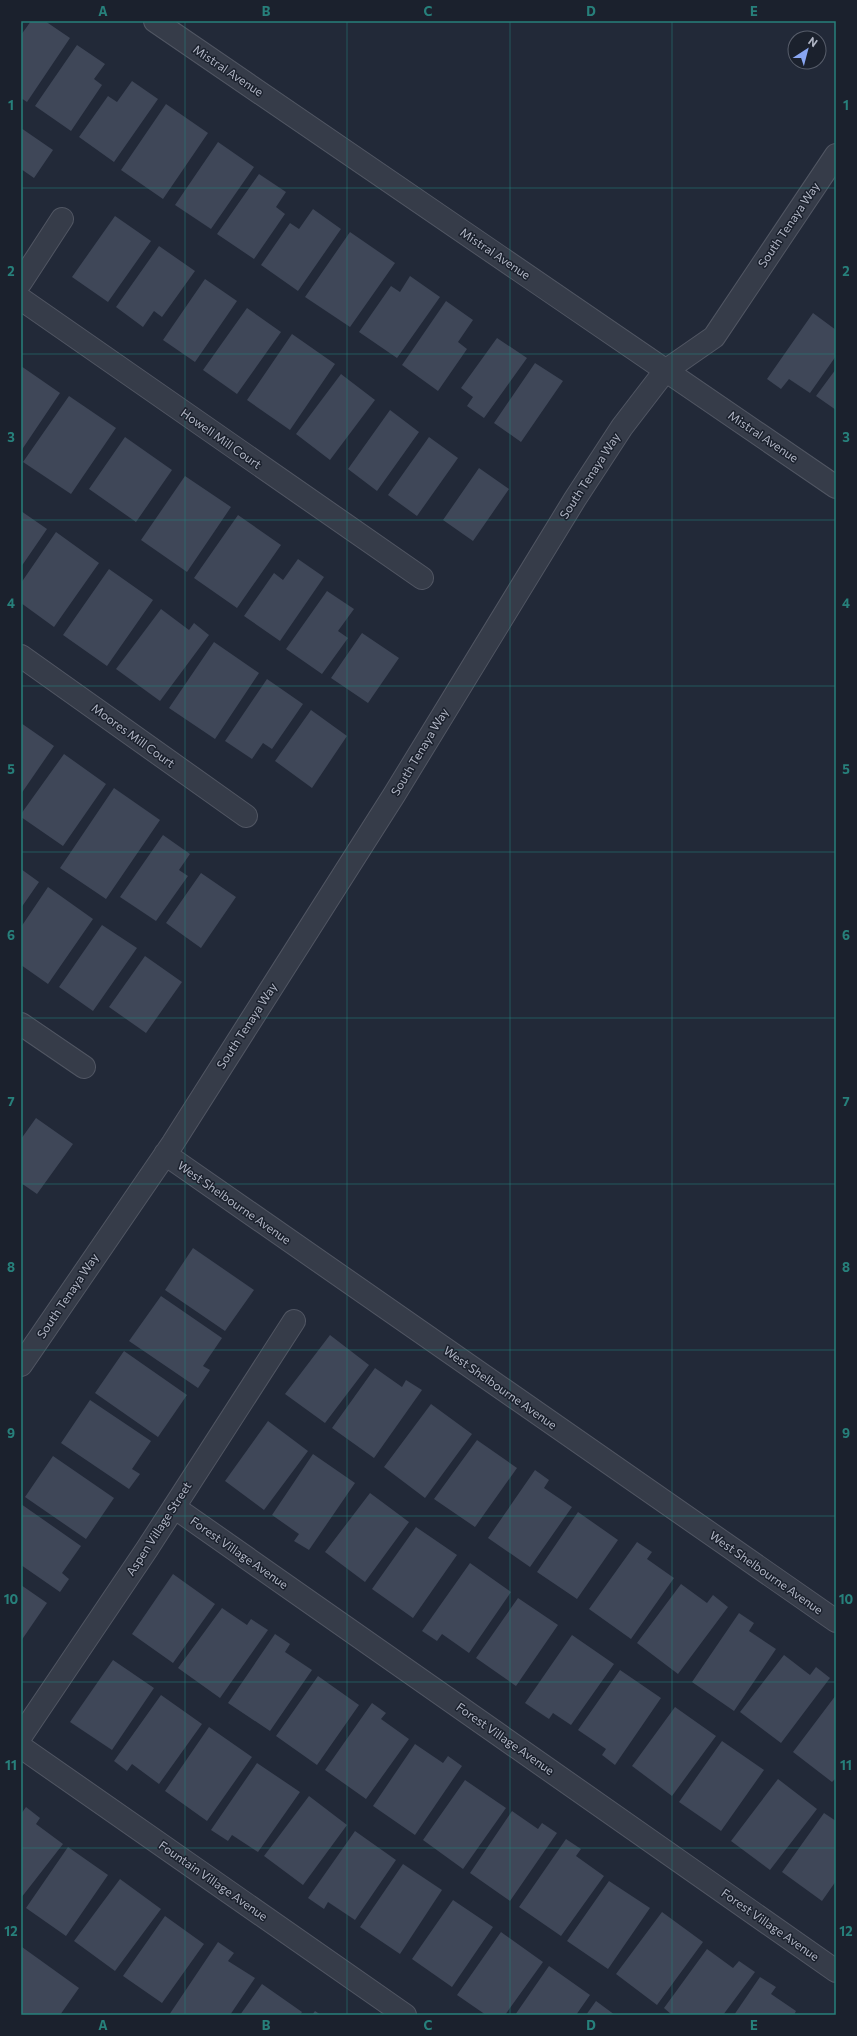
<svg xmlns="http://www.w3.org/2000/svg" width="857" height="2036" font-family="Commissioner,sans-serif">
<rect width="100%" height="100%" fill="#222938"/>
<path fill="#3f4758" d="M31 21H45L70 38 27 102 21 98V35Z
M77 45 105 64 94 79 102 85 71 131 35 106Z
M132 81 158 99 114 162 79 137 108 96 117 102Z
M166 104 208 133 163 199 121 170Z
M21 128 53 150 34 178 21 169Z
M218 142 254 167 211 229 175 205Z
M259 174 286 192 276 207 285 214 254 259 217 234Z
M313 209 341 229 298 291 261 265 290 223 299 229Z
M115 216 151 241 108 302 72 277Z
M350 232 395 263 350 327 305 297Z
M159 246 195 271 162 317 154 311 143 327 116 307Z
M410 276 440 297 397 358 359 332 391 286 400 292Z
M205 279 237 301 195 362 163 340Z
M446 301 473 320 458 342 467 349 438 391 402 365Z
M247 308 281 332 237 394 203 370Z
M813 313 836 330V356L810 393 789 379 781 389 767 379Z
M292 334 335 364 290 430 247 400Z
M497 338 527 358 484 418 467 406 473 397 461 388Z
M535 363 563 381 521 442 494 423Z
M21 366 60 393 21 451Z
M836 369V410L816 396Z
M341 374 375 400 330 460 296 434Z
M69 396 116 428 71 494 23 462Z
M390 410 419 432 377 491 348 469Z
M125 437 172 470 136 522 89 489Z
M429 437 458 458 417 516 388 495Z
M479 468 509 489 473 541 443 520Z
M185 476 231 507 187 572 141 540Z
M21 511 47 529 21 567Z
M238 515 281 545 237 608 194 578Z
M56 532 99 563 54 627 21 603V583Z
M298 559 324 577 280 641 244 616 274 573 283 580Z
M109 569 153 600 107 666 63 635Z
M327 591 354 609 338 631 348 638 322 674 286 649Z
M161 609 189 630 194 623 209 635 160 701 116 669Z
M362 633 399 658 368 703 331 678Z
M214 642 259 673 215 739 169 708Z
M267 679 303 704 272 749 263 743 252 759 225 741Z
M311 710 347 736 312 788 275 761Z
M21 723 54 746 21 794Z
M64 754 106 784 63 846 21 817V814Z
M114 788 160 820 106 899 60 868Z
M163 835 190 854 179 870 188 876 156 921 120 897Z
M21 869 39 882 21 908Z
M201 873 236 897 201 948 166 923Z
M48 887 93 919 48 984 21 965V927Z
M102 925 137 948 93 1011 59 987Z
M145 956 182 982 146 1033 109 1007Z
M36 1118 73 1144 37 1194 21 1183V1139Z
M193 1248 254 1290 225 1331 165 1290Z
M161 1296 222 1338 203 1366 210 1370 198 1388 129 1341Z
M330 1335 369 1365 325 1423 285 1394Z
M124 1351 187 1395 158 1437 95 1393Z
M375 1368 402 1387 406 1380 422 1390 374 1458 332 1428Z
M90 1400 151 1441 132 1469 140 1474 129 1489 61 1443Z
M431 1404 472 1434 425 1498 384 1467Z
M268 1421 308 1451 264 1510 225 1481Z
M477 1440 517 1468 475 1527 434 1499Z
M313 1454 355 1483 309 1550 294 1541 299 1534 272 1515Z
M53 1456 114 1498 86 1539 25 1497Z
M535 1470 549 1480 544 1488 572 1507 530 1567 488 1538Z
M370 1493 409 1522 365 1582 325 1552Z
M21 1504 81 1546 62 1573 69 1579 60 1592 21 1565Z
M578 1512 618 1540 577 1599 537 1572Z
M416 1527 457 1555 413 1618 372 1589Z
M637 1542 652 1552 647 1559 674 1578 631 1639 589 1609Z
M470 1563 511 1592 469 1653 442 1634 437 1641 422 1631Z
M173 1574 215 1604 173 1663 132 1634Z
M681 1584 707 1603 713 1595 728 1607 678 1674 637 1643Z
M21 1585 47 1603 21 1641Z
M518 1598 558 1625 516 1686 476 1658Z
M222 1608 247 1625 251 1619 268 1630 220 1698 178 1668Z
M739 1613 754 1623 749 1631 776 1649 734 1711 692 1682Z
M275 1634 290 1644 285 1652 312 1670 270 1731 228 1703Z
M572 1635 614 1664 571 1725 553 1713 549 1719 525 1703Z
M784 1655 810 1675 816 1667 830 1678 781 1743 740 1712Z
M113 1660 154 1688 112 1750 70 1722Z
M620 1670 661 1698 615 1765 602 1755 606 1749 578 1730Z
M318 1676 359 1705 317 1765 276 1736Z
M161 1695 202 1724 159 1784 132 1764 127 1771 114 1761Z
M836 1695V1778L832 1782 793 1752Z
M372 1703 386 1713 381 1719 409 1739 366 1799 325 1770Z
M675 1707 716 1736 672 1796 632 1766Z
M209 1727 252 1757 207 1821 165 1791Z
M722 1741 764 1770 721 1831 679 1802Z
M415 1744 443 1763 448 1756 462 1766 415 1835 373 1806Z
M257 1763 300 1792 258 1852 232 1835 228 1841 211 1830Z
M778 1779 817 1809 770 1870 731 1841Z
M465 1780 506 1808 463 1869 423 1840Z
M309 1796 347 1825 303 1885 264 1856Z
M26 1807 40 1818 36 1824 63 1844 21 1898V1814Z
M512 1811 538 1829 542 1823 557 1833 510 1901 470 1873Z
M824 1813 836 1821V1881L822 1901 782 1872Z
M355 1831 396 1860 355 1920 328 1902 324 1909 308 1898Z
M566 1839 581 1849 576 1856 604 1876 561 1936 519 1907Z
M68 1847 108 1875 66 1936 26 1908Z
M403 1864 442 1890 400 1954 360 1927Z
M120 1879 161 1909 115 1971 74 1941Z
M609 1881 650 1908 608 1969 567 1941Z
M453 1900 493 1927 452 1987 412 1959Z
M662 1912 703 1942 657 2005 616 1974Z
M165 1916 204 1944 162 2003 123 1976Z
M501 1932 543 1962 505 2015H486L457 1995Z
M218 1942 234 1953 228 1961 255 1978 230 2015H169Z
M22 1947 79 1988 60 2015H21Z
M707 1949 733 1968 739 1961 755 1972 723 2015H672L664 2008Z
M549 1966 590 1995 576 2015H515Z
M760 1977 776 1987 771 1994 796 2011 794 2015H734Z
M262 1984 302 2012 300 2015H240Z
M596 2001 615 2015H586Z
M315 2011 321 2015H312Z"/>
<g fill="none" stroke-linecap="round" stroke-linejoin="round">
<g stroke="#515663" stroke-width="24">
<path id="minor" d="M155 21 836 487
M21 282 62 219
M21 299 422 578
M21 656 246 816
M21 1024 84 1067
M165 1154 836 1621
M21 1365 173 1143 394 795 575 499 622 427 665 371 714 337 836 155
M174 1507 836 1971
M21 1736 147 1549 294 1321
M21 1747 405 2015"/>
</g>
<use href="#minor" stroke="#363c49" stroke-width="22"/>
</g>
<path fill="none" stroke="#27807b" stroke-width="1" stroke-opacity="0.55" d="M185 21V2015M347 21V2015M510 21V2015M672 21V2015M21 188H836M21 354H836M21 520H836M21 686H836M21 852H836M21 1018H836M21 1184H836M21 1350H836M21 1516H836M21 1682H836M21 1848H836"/>
<g text-anchor="middle" stroke-width="3" stroke-linejoin="round" paint-order="stroke">
<g font-size="12" fill="#b1b6c5" stroke="#1b212d">
<text transform="translate(228 71) rotate(34)" y="4">Mistral Avenue</text>
<text transform="translate(789 225) rotate(-56)" y="4">South Tenaya Way</text>
<text transform="translate(495 254) rotate(34)" y="4">Mistral Avenue</text>
<text transform="translate(763 437) rotate(34)" y="4">Mistral Avenue</text>
<text transform="translate(221 439) rotate(35)" y="4">Howell Mill Court</text>
<text transform="translate(590 476) rotate(-57)" y="4">South Tenaya Way</text>
<text transform="translate(133 736) rotate(36)" y="4">Moores Mill Court</text>
<text transform="translate(420 752) rotate(-59)" y="4">South Tenaya Way</text>
<text transform="translate(247 1026) rotate(-57)" y="4">South Tenaya Way</text>
<text transform="translate(234 1203) rotate(35)" y="4">West Shelbourne Avenue</text>
<text transform="translate(68 1296) rotate(-56)" y="4">South Tenaya Way</text>
<text transform="translate(500 1388) rotate(35)" y="4">West Shelbourne Avenue</text>
<text transform="translate(159 1529) rotate(-57)" y="4">Aspen Village Street</text>
<text transform="translate(239 1553) rotate(35)" y="4">Forest Village Avenue</text>
<text transform="translate(766 1573) rotate(35)" y="4">West Shelbourne Avenue</text>
<text transform="translate(505 1739) rotate(35)" y="4">Forest Village Avenue</text>
<text transform="translate(213 1881) rotate(35)" y="4">Fountain Village Avenue</text>
<text transform="translate(770 1925) rotate(35)" y="4">Forest Village Avenue</text>
</g>
</g>
<rect width="857" height="2036" fill="none" stroke="#1b212d" stroke-width="44"/>
<g transform="translate(807 50) rotate(36)"><circle r="19" fill="#1b212d" stroke="#575d6a"/>
<path d="M0-3L7 15L0 10L-7 15Z" fill="#89a6f2"/>
<text y="-6" font-size="11" font-weight="bold" text-anchor="middle" fill="#b1b6c5">N</text>
</g>
<rect x="22" y="22" width="813" height="1992" fill="none" stroke="#27807b" stroke-width="1.5"/>
<g font-size="13" text-anchor="middle" font-weight="bold" fill="#27807b">
<text x="103" y="16">A</text>
<text x="266" y="16">B</text>
<text x="428" y="16">C</text>
<text x="591" y="16">D</text>
<text x="754" y="16">E</text>
<text x="11" y="110">1</text>
<text x="846" y="110">1</text>
<text x="11" y="276">2</text>
<text x="846" y="276">2</text>
<text x="11" y="442">3</text>
<text x="846" y="442">3</text>
<text x="11" y="608">4</text>
<text x="846" y="608">4</text>
<text x="11" y="774">5</text>
<text x="846" y="774">5</text>
<text x="11" y="940">6</text>
<text x="846" y="940">6</text>
<text x="11" y="1106">7</text>
<text x="846" y="1106">7</text>
<text x="11" y="1272">8</text>
<text x="846" y="1272">8</text>
<text x="11" y="1438">9</text>
<text x="846" y="1438">9</text>
<text x="11" y="1604">10</text>
<text x="846" y="1604">10</text>
<text x="11" y="1770">11</text>
<text x="846" y="1770">11</text>
<text x="11" y="1936">12</text>
<text x="846" y="1936">12</text>
<text x="103" y="2030">A</text>
<text x="266" y="2030">B</text>
<text x="428" y="2030">C</text>
<text x="591" y="2030">D</text>
<text x="754" y="2030">E</text>
</g>
</svg>
